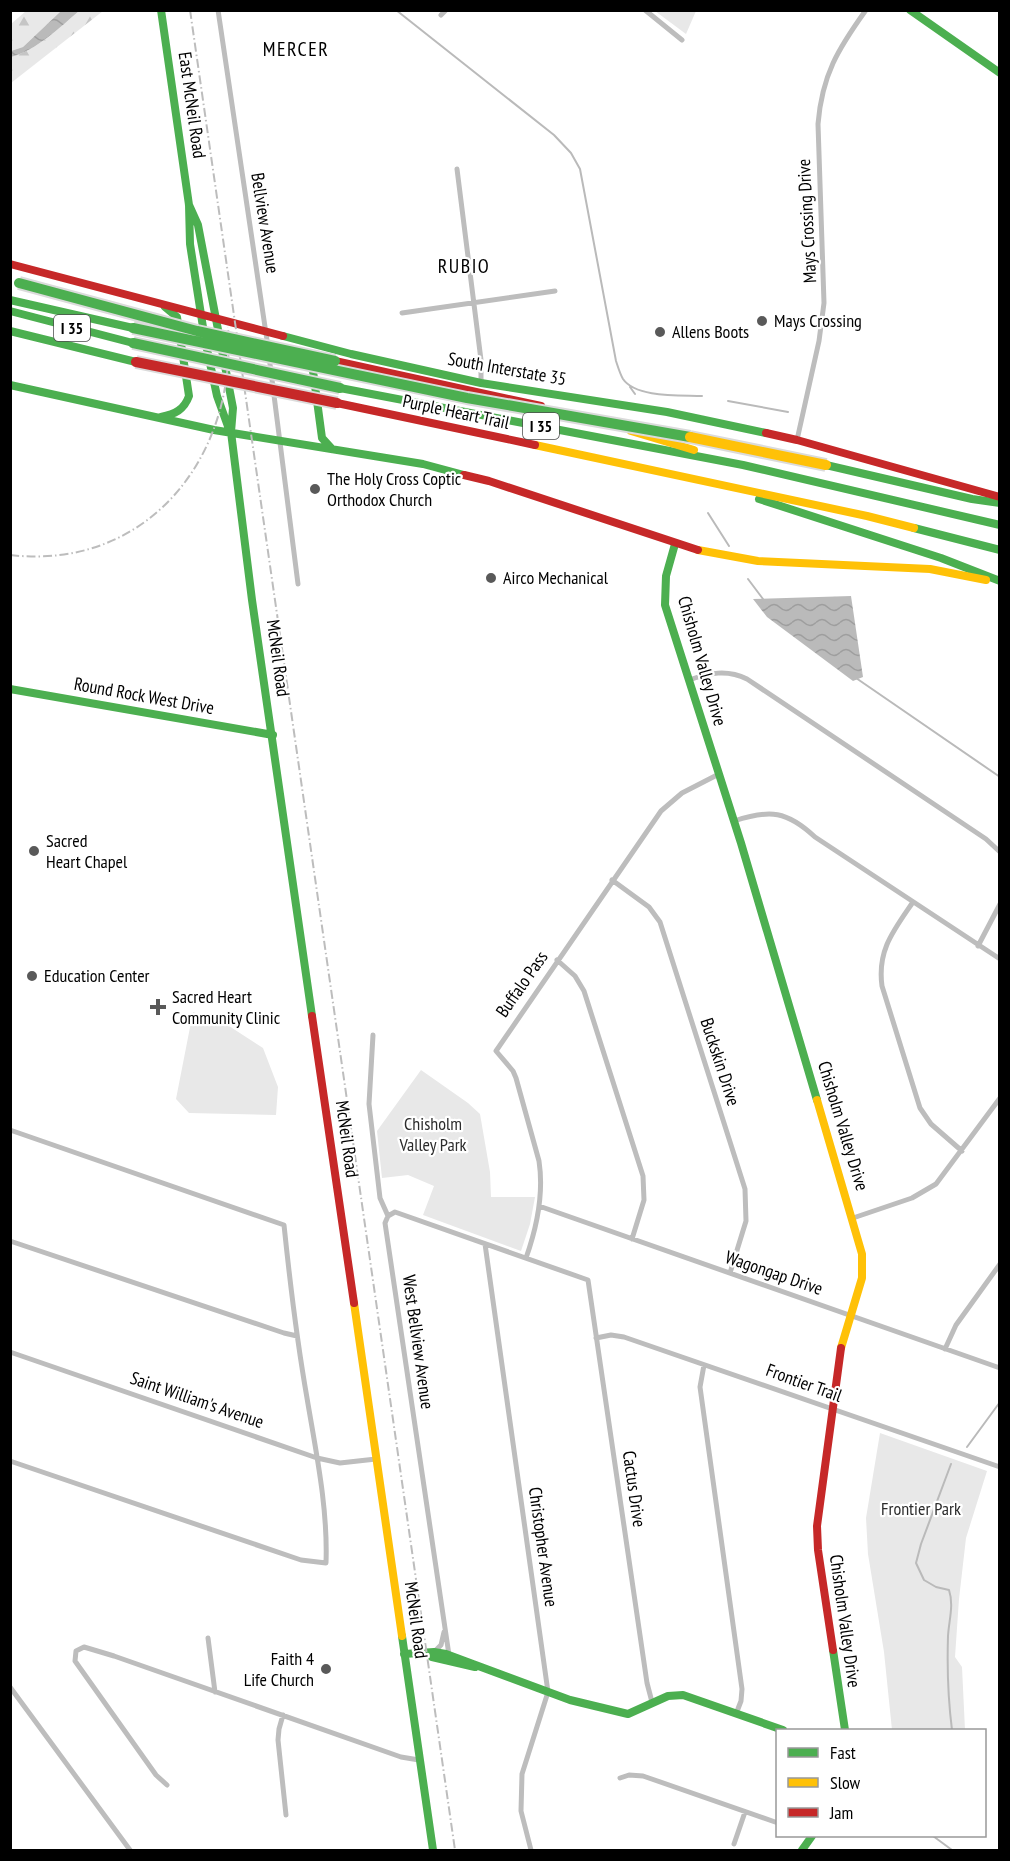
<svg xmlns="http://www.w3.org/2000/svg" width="1010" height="1861" font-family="'PT Sans Narrow',sans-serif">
<defs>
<pattern id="forest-firs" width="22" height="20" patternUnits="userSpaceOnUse" patternTransform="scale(1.5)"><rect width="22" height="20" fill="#e8e8e8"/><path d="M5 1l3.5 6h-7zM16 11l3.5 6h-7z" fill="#c5c5c5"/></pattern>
<pattern id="water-waves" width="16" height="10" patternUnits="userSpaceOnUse" patternTransform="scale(1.5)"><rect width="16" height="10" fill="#bababa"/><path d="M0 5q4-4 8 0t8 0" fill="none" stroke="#9e9e9e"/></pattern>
</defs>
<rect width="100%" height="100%" fill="#fff"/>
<path fill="url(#forest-firs)" d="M26 11H61L23 47 11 51V24Z
M79 11H103L11 83V57C37 50 59 28 79 11Z"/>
<path fill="#e8e8e8" d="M655 11H696L686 34Z
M193 1012 229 1026 263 1048 278 1087 276 1115 189 1113 176 1099Z
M421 1070 468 1103 480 1114 490 1172 491 1197H535L530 1224 521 1251 423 1215 434 1186 408 1175 382 1178 377 1131Z
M880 1433 987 1471 966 1538 959 1599 955 1657 962 1667 965 1730H892L884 1652 868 1554 866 1518Z"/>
<path fill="url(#water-waves)" d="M61 11H79C59 28 37 50 11 57V51L23 47Z
M851 596 863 677 853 681 767 617 753 599Z"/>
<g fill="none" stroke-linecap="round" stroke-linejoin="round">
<path stroke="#bababa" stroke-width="2" d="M396 10 554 135 571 153 580 169 616 361C618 367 620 374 623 379 636 398 680 395 702 396
M630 387 635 394
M728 401 788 412
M708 513 729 546
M748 579 763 599
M856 678 1000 777
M967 1447 1000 1402
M951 1464 921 1544 916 1563 924 1580 936 1587 949 1590C954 1605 949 1620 948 1636 947 1668 948 1699 952 1730
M933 1836 952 1850"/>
<path stroke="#bdbdbd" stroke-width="5" d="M218 10 268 347
M645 10 682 40
M441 15 446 10
M457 169 481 360V383
M402 313 555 291
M269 356 298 584
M797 440 819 341 824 303 818 124C822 75 838 49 866 10
M689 680C709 673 727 669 747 679L986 839 1000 852
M734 821C770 809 787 811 815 837L1000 959
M612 880 649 907 660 922 745 1189 746 1221 730 1273
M913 902C894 930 877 950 882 986L920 1108 931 1124 962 1151
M978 946 1000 904
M557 960 575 976 584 991 643 1176 644 1200 632 1239
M373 1035 369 1104 380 1198 388 1216 385 1223 449 1655
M10 1130 284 1225C290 1283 297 1341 307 1398 316 1452 328 1508 326 1563L301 1560 10 1461
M539 1206 1000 1368
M388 1216 395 1212 588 1280 647 1683 652 1702
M853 1218 912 1198 936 1184 1000 1098
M10 1241 284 1333 297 1336
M485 1244 548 1692 522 1774 521 1811 531 1850
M526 1258C537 1227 544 1194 539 1161L516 1078 513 1071 496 1051 661 811 682 793 719 774
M596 1338 611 1335 624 1337 1000 1467
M945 1349 956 1325 1000 1264
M10 1352 317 1458 340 1463 376 1459
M704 1365 700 1387 742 1689 741 1701 736 1714
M208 1638 215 1692
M434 1652 441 1645 444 1632
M10 1687 130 1850
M283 1715 279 1729 278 1740 286 1815
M620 1778 629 1775 643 1776 778 1823
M167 1785 156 1775 75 1661 76 1651 84 1647 114 1656 401 1757 419 1760
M734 1844 745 1812"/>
<path stroke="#4caf50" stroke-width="8" d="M161 10 189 205 190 244 205 340 217 396 230 432
M910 10 1000 73
M189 205 198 225 233 408 231 432 252 600 312 1016
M10 300 133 328
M10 311 133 343
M10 331 136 362
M283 336 351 354 481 383 667 412 766 433
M317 363 313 371 322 438 332 449
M10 385 214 430 423 464 464 475
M340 388 743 465 1000 525
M161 417C175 414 184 410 189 396L177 317 165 307
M826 465 972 499 1000 503
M759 499 941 558 1000 581
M914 528 1000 550
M675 544 666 576 665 605 741 843 817 1100
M10 689 273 735
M402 1636 433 1850
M833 1650 845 1730
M404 1654 434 1652 446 1654 570 1700 628 1714 668 1696 683 1695 783 1730
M432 1657 475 1667
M802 1850 812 1836"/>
<path stroke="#ffc107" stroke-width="8" d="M631 431 694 450
M535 445 867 516 914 528
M698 550 758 561 930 569 986 580
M817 1100 862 1254V1278L841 1348
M354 1303 402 1636"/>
<path stroke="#c62828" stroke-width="8" d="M10 264 283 336
M335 361 541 406
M337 403 535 445
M766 433 797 440 1000 497
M464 475 489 481 698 550
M312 1016 354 1303
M833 1650 818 1550 817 1526 841 1348"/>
<path stroke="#bdbdbd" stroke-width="2" stroke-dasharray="9 3 1.5 3" stroke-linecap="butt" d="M190 10 455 1850
M10 555C147 571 237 457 228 327"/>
<g stroke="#dbdbdb" stroke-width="14" stroke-linecap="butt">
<path id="fast-bridge" d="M19 283 197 331 335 361
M133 328 467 398 690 437
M133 343 340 388"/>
</g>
<g stroke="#dbdbdb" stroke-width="14" stroke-linecap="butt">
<path id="slow-bridge" d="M690 437 826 465"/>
</g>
<g stroke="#dbdbdb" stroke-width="14" stroke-linecap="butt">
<path id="jam-bridge" d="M136 362 337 403"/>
</g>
<use href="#fast-bridge" stroke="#4caf50" stroke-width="10"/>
<use href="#slow-bridge" stroke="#ffc107" stroke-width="10"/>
<use href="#jam-bridge" stroke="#c62828" stroke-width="10"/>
</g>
<g fill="#595959" stroke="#fff" stroke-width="2">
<circle cx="762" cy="321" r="6"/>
<circle cx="660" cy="332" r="6"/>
<circle cx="315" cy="489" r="6"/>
<circle cx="491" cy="578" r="6"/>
<circle cx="34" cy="851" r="6"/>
<circle cx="32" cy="976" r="6"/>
<path d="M155 998h6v6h6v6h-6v6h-6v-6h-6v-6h6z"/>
<circle cx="326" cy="1669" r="6"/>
</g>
<g text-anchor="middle" stroke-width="4.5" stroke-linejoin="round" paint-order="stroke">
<g fill="#fff" stroke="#4c4c4c" stroke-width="1.5">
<rect x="54" y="315" width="36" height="26" rx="4.5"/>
<rect x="523" y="413" width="36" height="26" rx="4.5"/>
</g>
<g font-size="16" font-weight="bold" fill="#000">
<text x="72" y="334">I 35</text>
<text x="541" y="432">I 35</text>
</g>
<g font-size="18" fill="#000" stroke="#fff">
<text transform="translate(192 105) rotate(82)" y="6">East McNeil Road</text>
<text transform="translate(807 221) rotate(-93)" y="6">Mays Crossing Drive</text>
<text transform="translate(265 223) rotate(81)" y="6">Bellview Avenue</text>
<text transform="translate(507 369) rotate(10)" y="6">South Interstate 35</text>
<text transform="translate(456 412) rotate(12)" y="6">Purple Heart Trail</text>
<text transform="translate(278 658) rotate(82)" y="6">McNeil Road</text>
<text transform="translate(702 661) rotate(74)" y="6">Chisholm Valley Drive</text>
<text transform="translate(144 696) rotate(10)" y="6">Round Rock West Drive</text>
<text transform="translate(522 984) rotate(-55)" y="6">Buffalo Pass</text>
<text transform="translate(720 1062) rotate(72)" y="6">Buckskin Drive</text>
<text transform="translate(843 1126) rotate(73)" y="6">Chisholm Valley Drive</text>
<text transform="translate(347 1139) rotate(82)" y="6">McNeil Road</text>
<text transform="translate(774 1273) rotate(19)" y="6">Wagongap Drive</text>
<text transform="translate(418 1342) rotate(82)" y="6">West Bellview Avenue</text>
<text transform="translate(804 1383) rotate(20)" y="6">Frontier Trail</text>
<text transform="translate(197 1400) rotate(19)" y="6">Saint William's Avenue</text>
<text transform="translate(634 1489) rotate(82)" y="6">Cactus Drive</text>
<text transform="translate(543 1547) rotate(82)" y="6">Christopher Avenue</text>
<text transform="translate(416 1620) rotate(82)" y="6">McNeil Road</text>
<text transform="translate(845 1621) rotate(82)" y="6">Chisholm Valley Drive</text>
</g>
<g font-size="18" fill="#000" stroke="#fff" text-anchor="start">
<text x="774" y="327">Mays Crossing</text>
<text x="672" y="338">Allens Boots</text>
<text x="327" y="485">The Holy Cross Coptic<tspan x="327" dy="21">Orthodox Church</tspan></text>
<text x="503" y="584">Airco Mechanical</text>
<text x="46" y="847">Sacred<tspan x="46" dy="21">Heart Chapel</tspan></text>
<text x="44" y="982">Education Center</text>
<text x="172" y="1003">Sacred Heart<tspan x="172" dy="21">Community Clinic</tspan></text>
<text x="314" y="1665" text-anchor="end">Faith 4<tspan x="314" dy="21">Life Church</tspan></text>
</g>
<g font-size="18" fill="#2c2c2c" stroke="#fff">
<text x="433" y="1130">Chisholm<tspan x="433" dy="21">Valley Park</tspan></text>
<text x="921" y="1515">Frontier Park</text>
</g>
<g font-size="20" letter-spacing="1.5" fill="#000" stroke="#fff">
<text x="296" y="56">MERCER</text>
<text x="464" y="273">RUBIO</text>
</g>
</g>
<rect width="1010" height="1861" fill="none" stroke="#000000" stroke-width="24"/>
<rect x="776" y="1729" width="210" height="108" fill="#ffffff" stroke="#999999" stroke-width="1.5"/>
<rect x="788" y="1748" width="30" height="9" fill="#4caf50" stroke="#999999" stroke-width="1.5"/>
<text x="830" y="1759" font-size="18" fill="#000000">Fast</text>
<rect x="788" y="1778" width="30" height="9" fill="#ffc107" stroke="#999999" stroke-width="1.5"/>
<text x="830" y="1789" font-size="18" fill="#000000">Slow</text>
<rect x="788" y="1808" width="30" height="9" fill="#c62828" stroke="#999999" stroke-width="1.5"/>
<text x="830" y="1819" font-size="18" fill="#000000">Jam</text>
</svg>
